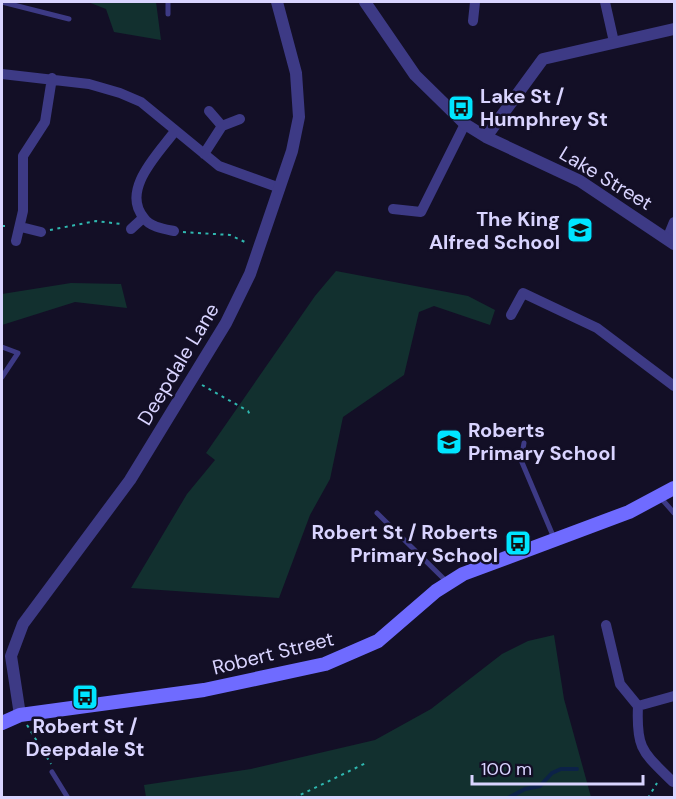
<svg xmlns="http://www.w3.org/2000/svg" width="676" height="799" font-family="'DM Sans',sans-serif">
<rect width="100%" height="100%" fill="#130f26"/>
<path fill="#12302f" d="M88 2H156L161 40 114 32 106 9Z
M336 271 468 296 495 310 490 325 434 306 419 312 404 375 343 417 330 479 310 515 279 598 131 588 187 494 215 460 206 453 315 296Z
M71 283 121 284 127 308 75 302 2 325V294Z
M554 635 564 699 591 797H146L144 785 251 769 375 740 431 709 502 654 528 641Z"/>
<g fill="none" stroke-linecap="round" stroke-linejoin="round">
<path stroke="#0c2248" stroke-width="4" d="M508 798 525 789 540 786 552 773 561 769H577"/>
<path stroke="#2fb8b0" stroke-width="2" stroke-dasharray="3 4.5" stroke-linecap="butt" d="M2 226H9
M50 230 96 221 121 224
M183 232 230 235 247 243
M202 385 248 411 251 417
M27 725 51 764
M294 798 366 763
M648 798 657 783"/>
<path stroke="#3d3a85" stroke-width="5" d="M2 2 69 19
M168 2V14
M2 347 18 353 2 377
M524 443 521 460 554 538
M660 497 674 513
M377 513 447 582
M52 772 68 798"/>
<path stroke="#3d3a85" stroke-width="10" d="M605 2 614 42
M473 21 475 2
M2 74 89 84 120 93 141 102 219 166 280 188
M209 111 222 126 240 119
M204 154 222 126
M393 209 421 212 465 124
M21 227 41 232
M131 229 143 218
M174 231C164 229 150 227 144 218 120 190 159 153 175 131
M667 239 674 222
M16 241 23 211V156L45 122 52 78
M511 315 523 293 597 328 674 386
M606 625 620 684 638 706
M673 782C643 752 636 750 638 706L674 696"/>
<path stroke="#3d3a85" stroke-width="12" d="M365 2 415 75 465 124 486 137 580 181 674 244
M486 137 543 59 674 29
M20 715 11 656 23 624 130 480 226 323 250 274 292 151 299 117 296 73 277 2"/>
<path stroke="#6f6bff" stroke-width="14" d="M2 723 20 715 204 690 325 664 378 641 436 591 463 574 629 512 674 488"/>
</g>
<defs>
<g id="bus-square" transform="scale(1.35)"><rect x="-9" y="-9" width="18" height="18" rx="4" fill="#00e5ff" stroke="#130f26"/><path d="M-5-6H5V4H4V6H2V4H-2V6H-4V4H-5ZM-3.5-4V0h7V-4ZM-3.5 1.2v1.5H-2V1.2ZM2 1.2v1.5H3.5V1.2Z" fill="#111"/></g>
<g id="school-square" transform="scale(1.35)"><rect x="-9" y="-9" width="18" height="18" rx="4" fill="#00e5ff" stroke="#130f26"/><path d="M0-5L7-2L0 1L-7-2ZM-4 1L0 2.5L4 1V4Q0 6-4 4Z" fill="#111"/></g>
</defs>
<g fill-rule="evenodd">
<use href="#bus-square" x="461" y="108"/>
<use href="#school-square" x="580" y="230"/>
<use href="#school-square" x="449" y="442"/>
<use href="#bus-square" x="518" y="543"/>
<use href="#bus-square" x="85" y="697"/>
</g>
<g text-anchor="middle" stroke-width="5" stroke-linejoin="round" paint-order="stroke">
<g font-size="20" font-weight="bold" fill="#d9d4ff" stroke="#130f26" text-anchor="start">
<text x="480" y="103">Lake St /<tspan x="480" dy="23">Humphrey St</tspan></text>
<text x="560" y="226" text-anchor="end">The King<tspan x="560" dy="23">Alfred School</tspan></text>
<text x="468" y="437">Roberts<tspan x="468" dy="23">Primary School</tspan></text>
<text x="498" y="539" text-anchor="end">Robert St / Roberts<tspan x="498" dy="23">Primary School</tspan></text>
<text x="85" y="733" text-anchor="middle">Robert St /<tspan x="85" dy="23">Deepdale St</tspan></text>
</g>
<g font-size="20" fill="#d9d4ff" stroke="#130f26">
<text transform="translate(606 178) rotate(31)" y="7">Lake Street</text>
<text transform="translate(178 364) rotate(-59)" y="7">Deepdale Lane</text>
<text transform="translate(273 653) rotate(-14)" y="7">Robert Street</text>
</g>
</g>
<rect width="676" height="799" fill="none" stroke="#d9d4ff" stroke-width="6"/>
<path d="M472 775v9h171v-9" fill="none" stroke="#d9d4ff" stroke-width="3"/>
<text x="481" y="775" font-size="18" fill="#d9d4ff" stroke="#130f26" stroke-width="4.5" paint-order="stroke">100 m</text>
</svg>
